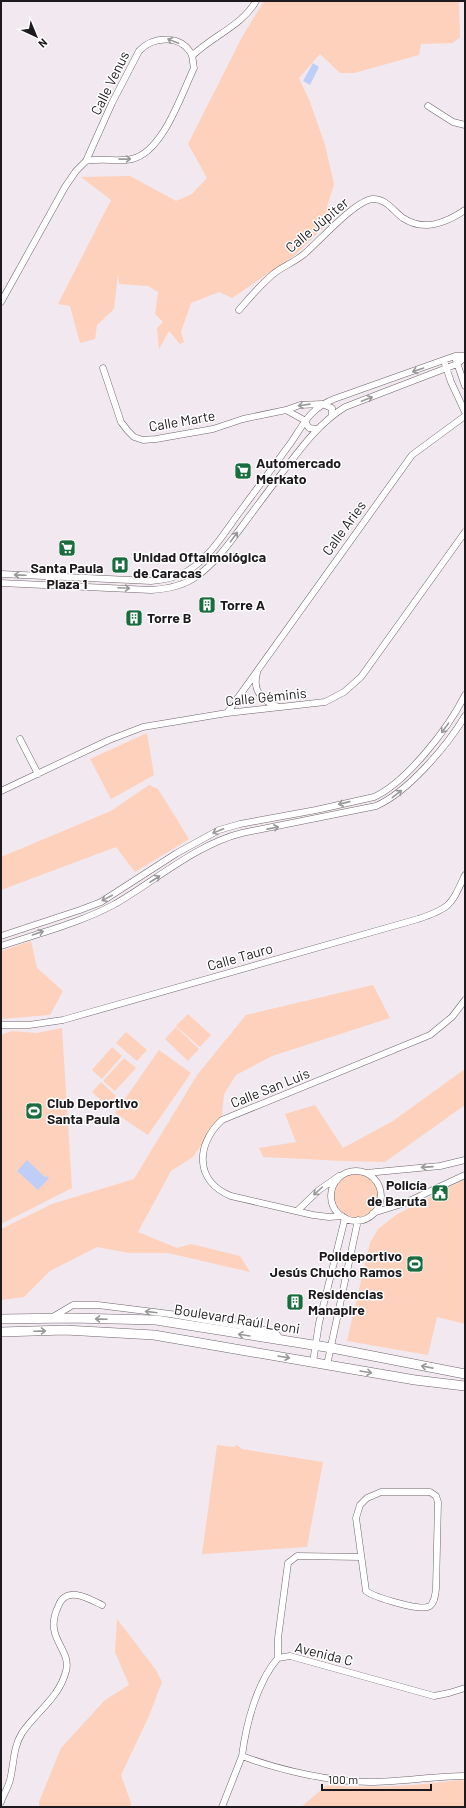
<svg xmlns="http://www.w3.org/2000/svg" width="466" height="1808" font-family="Barlow,sans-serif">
<rect width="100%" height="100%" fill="#f2e8ef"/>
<path fill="#fdd1bb" d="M264 1H459L460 37 453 43 421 44 419 55 354 73H340L320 54 299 78 310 102 325 145 334 184 327 207 336 215 294 256 232 298 219 292 191 303 181 332 184 342 180 344 169 331 159 349 157 328 163 322 155 314 158 292 148 286 119 284 118 274 114 309 97 325 95 339 80 343 70 306 58 304 111 200 81 177 130 176 176 201 192 194 207 178 188 144 242 37Z
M147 733 154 775 111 799 90 759Z
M149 785 158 789 189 839 135 872 116 847 1 890V857L111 811Z
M31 941 37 968 63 991 50 1015 1 1019V951Z
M373 985 390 1018 272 1056 236 1075 224 1094 222 1115 193 1157 171 1171 138 1232 177 1248 191 1244 240 1256 250 1272 168 1253H129L97 1247 50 1271 24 1297 1 1300V1229L52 1204 134 1179 197 1075 246 1015Z
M188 1014 211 1035 200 1047 176 1026Z
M176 1027 199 1049 188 1061 165 1039Z
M62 1028 72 1188 1 1224V1035L12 1031 37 1033Z
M126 1032 147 1050 137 1061 116 1043Z
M112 1047 122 1056 102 1079 92 1070Z
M159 1050 191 1073 148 1135 115 1113Z
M124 1058 136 1068 115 1091 103 1081Z
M465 1069V1105L385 1162 343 1161 263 1157 259 1148 296 1142 285 1114 315 1105 343 1148 393 1121Z
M101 1082 116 1096 107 1106 92 1092Z
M331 1196a25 25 0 1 1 50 0a25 25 0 1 1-50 0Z
M465 1179V1324L437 1317 428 1355 347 1341 370 1243 378 1229 396 1215Z
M217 1445 234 1447 237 1445 242 1449 323 1462 307 1547 202 1554Z
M117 1619 156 1670 162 1682 149 1716 121 1775 131 1803V1807H39V1802L61 1748 105 1700 129 1685 115 1652Z
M459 1780 465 1781V1806L301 1807 327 1785C371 1789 415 1786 459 1780Z"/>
<path fill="#bfcef8" d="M313 63 319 67 310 85 303 81Z
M27 1160 45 1177 47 1176 49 1178 38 1190 17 1171Z"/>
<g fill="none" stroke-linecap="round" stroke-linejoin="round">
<g stroke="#6e656b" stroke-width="7">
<path id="minor" d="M192 56C212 36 242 26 256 1
M428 106 453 122 465 125
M1 302 65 187 76 171 86 161 112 103 139 51C153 36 181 34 192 55 193 59 193 64 194 68 181 95 163 152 132 159 119 162 102 158 86 161
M239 310C249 298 260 286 272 275 281 267 293 263 303 255 318 243 355 200 373 199 387 199 393 211 403 218 424 232 446 223 465 210
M456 360 465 386
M445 364 451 382 465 412
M103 368 121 422 128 431 134 437 143 440 156 439 213 429 243 419 286 410 300 405 322 404 332 408V416
M286 410 304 420 309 428 317 429
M1 574 151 581C163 580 175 578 186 572 209 559 224 533 239 513 256 490 273 467 290 444 304 424 309 409 334 399L455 356H465
M1 583 151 590C167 589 184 586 197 576 215 563 227 546 240 529 254 510 268 491 282 473 301 448 319 423 345 407L457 364 465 357
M257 673C252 691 263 702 279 707
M227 713 412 455 465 416
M20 739 38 774
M1 791 109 740 143 727 227 713 325 702 344 692 361 677 465 532
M1 936 80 910 101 902 177 853 219 830 240 824 316 810 374 797C407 782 449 727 465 695
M1 946C39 933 80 923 115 904 155 881 197 844 242 833L376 806C408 792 447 746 465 716
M1 1025H29L63 1020 418 919C451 908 451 905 465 875
M331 1196a25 25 0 1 1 50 0a25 25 0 1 1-50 0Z
M366 1173 440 1166 465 1160
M297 1211 319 1190 339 1176
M373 1213 405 1203 465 1175
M342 1216 329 1217 313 1215 231 1196C194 1181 196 1144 222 1120L430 1035 452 1017 465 1000
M51 1318 73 1305H98L170 1314 275 1332 281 1340
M313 1362 319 1323 345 1218
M327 1365 358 1220
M381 1492H430L436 1496 438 1502 436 1589C435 1595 435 1602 430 1606 421 1612 374 1597 366 1591L356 1518 360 1505 367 1498Z
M278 1658V1638L288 1563 297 1556 361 1557
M465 1688 449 1693 434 1696 290 1656 278 1658C257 1682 246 1724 242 1756 279 1770 331 1782 370 1782 402 1782 433 1776 465 1776
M1 1802C3 1795 8 1788 10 1780 14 1764 13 1747 22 1733 37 1711 59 1698 66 1671 72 1649 43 1638 58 1607 59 1604 62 1599 65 1597 75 1590 93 1601 102 1605
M222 1807 242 1756"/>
</g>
<g stroke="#6e656b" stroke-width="10">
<path id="secondary" d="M1 1319 71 1318 156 1320 332 1348 465 1374
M1 1332 65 1330 154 1335 415 1380 465 1386"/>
</g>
<use href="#minor" stroke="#fff" stroke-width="6"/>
<use href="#secondary" stroke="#fff" stroke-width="9"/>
</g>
<defs><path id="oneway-shaft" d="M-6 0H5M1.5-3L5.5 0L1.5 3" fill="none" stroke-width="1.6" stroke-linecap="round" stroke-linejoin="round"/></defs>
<g stroke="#999899">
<use href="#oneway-shaft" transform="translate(173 41) rotate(-158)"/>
<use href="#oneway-shaft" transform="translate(125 159) rotate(-1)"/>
<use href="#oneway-shaft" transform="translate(418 370) rotate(161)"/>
<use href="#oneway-shaft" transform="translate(367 399) rotate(-21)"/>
<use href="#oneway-shaft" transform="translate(304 405) rotate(172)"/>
<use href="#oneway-shaft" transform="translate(234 537) rotate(-53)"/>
<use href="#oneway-shaft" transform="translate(20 575) rotate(-178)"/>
<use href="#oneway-shaft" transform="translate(124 588) rotate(3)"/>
<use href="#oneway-shaft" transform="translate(445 728) rotate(127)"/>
<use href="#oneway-shaft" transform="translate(397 794) rotate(-38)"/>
<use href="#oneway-shaft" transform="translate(344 803) rotate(167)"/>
<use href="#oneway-shaft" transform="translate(273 828) rotate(-11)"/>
<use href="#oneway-shaft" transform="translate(218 831) rotate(158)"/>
<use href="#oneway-shaft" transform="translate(155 879) rotate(-33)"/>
<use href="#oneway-shaft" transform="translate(107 898) rotate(152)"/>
<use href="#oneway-shaft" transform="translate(38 933) rotate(-19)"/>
<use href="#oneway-shaft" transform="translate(427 1167) rotate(176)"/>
<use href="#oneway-shaft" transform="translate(318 1191) rotate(138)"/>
<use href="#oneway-shaft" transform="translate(151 1312) rotate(-173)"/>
<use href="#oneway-shaft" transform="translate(101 1319) rotate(-178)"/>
<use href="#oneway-shaft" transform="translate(40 1331) rotate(-2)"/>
<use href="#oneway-shaft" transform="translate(244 1335) rotate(-171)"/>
<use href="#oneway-shaft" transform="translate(284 1357) rotate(10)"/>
<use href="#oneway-shaft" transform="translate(427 1367) rotate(-169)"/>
<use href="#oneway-shaft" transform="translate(366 1372) rotate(9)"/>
</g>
<defs>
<g id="supermarket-square" transform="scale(0.9)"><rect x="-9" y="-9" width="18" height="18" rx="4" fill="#196c3d" stroke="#fff"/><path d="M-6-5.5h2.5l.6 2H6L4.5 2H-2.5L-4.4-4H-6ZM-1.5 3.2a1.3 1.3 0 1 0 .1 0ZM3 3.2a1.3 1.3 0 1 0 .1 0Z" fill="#fff"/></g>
<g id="hospital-square" transform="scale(0.9)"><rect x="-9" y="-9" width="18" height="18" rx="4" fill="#196c3d" stroke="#fff"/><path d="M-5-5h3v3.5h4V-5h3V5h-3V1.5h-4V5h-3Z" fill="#fff"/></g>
<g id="building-square" transform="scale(0.9)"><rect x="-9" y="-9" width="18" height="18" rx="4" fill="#196c3d" stroke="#fff"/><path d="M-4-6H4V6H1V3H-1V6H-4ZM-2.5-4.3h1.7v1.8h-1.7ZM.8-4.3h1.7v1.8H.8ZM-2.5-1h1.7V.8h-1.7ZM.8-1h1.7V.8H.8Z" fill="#fff"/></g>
<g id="stadium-square" transform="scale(0.9)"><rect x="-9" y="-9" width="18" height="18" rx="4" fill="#196c3d" stroke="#fff"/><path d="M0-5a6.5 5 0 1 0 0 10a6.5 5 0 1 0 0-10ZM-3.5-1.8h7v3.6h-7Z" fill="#fff"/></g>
<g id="civic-square" transform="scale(0.9)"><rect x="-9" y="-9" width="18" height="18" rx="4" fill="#196c3d" stroke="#fff"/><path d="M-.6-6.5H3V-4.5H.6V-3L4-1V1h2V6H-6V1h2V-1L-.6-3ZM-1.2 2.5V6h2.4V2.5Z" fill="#fff"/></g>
</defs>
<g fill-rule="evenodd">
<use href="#supermarket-square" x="243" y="471"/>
<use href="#supermarket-square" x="67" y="548"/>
<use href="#hospital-square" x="120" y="565"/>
<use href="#building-square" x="207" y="605"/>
<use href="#building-square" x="134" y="618"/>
<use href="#stadium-square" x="34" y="1111"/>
<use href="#civic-square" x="440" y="1193"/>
<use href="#stadium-square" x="415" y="1264"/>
<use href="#building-square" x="295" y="1302"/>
</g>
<g text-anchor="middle" stroke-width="3" stroke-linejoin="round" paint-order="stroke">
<g font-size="14" fill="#1d191c" stroke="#fff">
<text transform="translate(110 83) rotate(-64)" y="5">Calle Venus</text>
<text transform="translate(317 225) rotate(-40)" y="5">Calle Júpiter</text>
<text transform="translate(182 421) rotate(-10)" y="5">Calle Marte</text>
<text transform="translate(344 528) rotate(-54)" y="5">Calle Aries</text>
<text transform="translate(266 697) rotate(-6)" y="5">Calle Géminis</text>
<text transform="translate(240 957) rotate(-16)" y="5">Calle Tauro</text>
<text transform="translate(270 1088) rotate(-22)" y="5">Calle San Luis</text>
<text transform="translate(237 1319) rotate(9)" y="5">Boulevard Raúl Leoni</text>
<text transform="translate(324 1654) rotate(14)" y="5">Avenida C</text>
</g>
<g font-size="14" font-weight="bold" fill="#1d191c" stroke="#fff" text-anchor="start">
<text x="256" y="468">Automercado<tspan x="256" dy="16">Merkato</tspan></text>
<text x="133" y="562">Unidad Oftalmológica<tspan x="133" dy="16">de Caracas</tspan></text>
<text x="67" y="573" text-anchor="middle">Santa Paula<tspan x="67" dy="16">Plaza 1</tspan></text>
<text x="220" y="610">Torre A</text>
<text x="147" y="623">Torre B</text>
<text x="47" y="1108">Club Deportivo<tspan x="47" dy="16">Santa Paula</tspan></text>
<text x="427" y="1190" text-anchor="end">Policía<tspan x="427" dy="16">de Baruta</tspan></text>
<text x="402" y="1261" text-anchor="end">Polideportivo<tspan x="402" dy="16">Jesús Chucho Ramos</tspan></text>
<text x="308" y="1299">Residencias<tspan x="308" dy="16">Manapire</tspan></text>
</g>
</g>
<rect width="466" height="1808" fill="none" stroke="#1d191c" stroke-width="4"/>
<g transform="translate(36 36) rotate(136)" stroke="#ffffff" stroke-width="3" paint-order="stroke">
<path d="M0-3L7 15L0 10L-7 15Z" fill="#1d191c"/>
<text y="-6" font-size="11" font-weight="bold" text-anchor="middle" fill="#1d191c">N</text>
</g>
<path d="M322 1784v6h109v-6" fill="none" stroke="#1d191c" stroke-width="2"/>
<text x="328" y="1784" font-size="12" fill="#1d191c" stroke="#ffffff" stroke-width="3" paint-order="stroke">100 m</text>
</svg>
